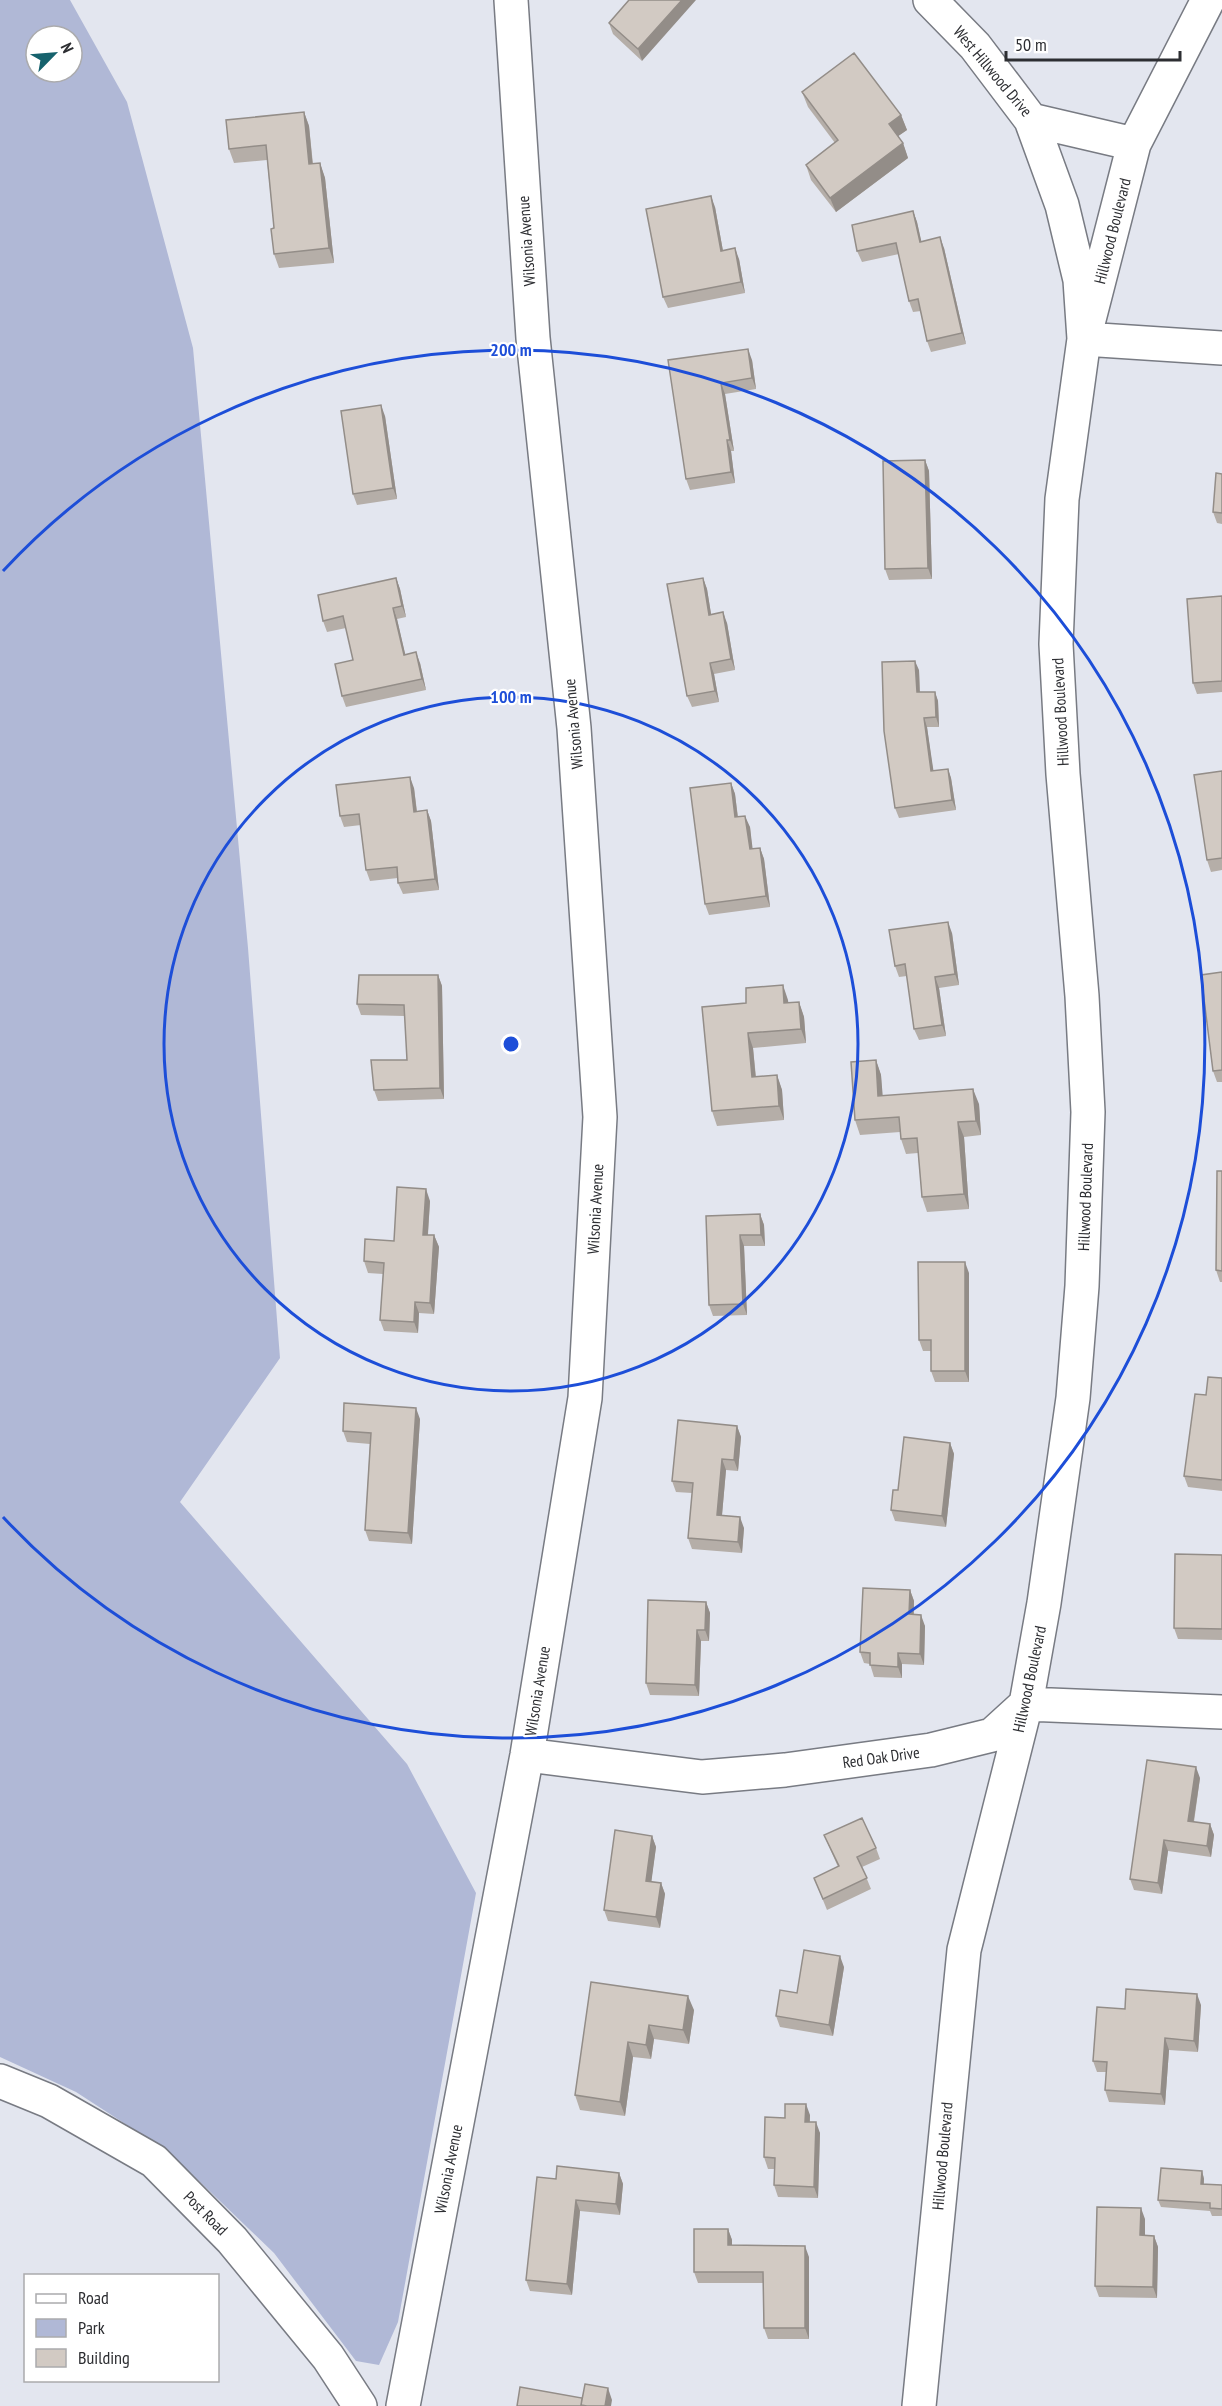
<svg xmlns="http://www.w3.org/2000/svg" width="1222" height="2406" font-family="'PT Sans Narrow',sans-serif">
<rect width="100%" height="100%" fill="#e3e6ef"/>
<path fill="#b0b8d6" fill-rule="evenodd" d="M0 0H70L127 102 193 348 248 948 280 1358 180 1502 407 1764 476 1893 398 2322 379 2365 356 2361 274 2253 170 2153 76 2092 0 2057ZM36 36H72V72H36Z"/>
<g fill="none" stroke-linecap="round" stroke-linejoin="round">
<g stroke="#787b83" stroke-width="36">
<path id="minor" d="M930 0 975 46 1031 120 1134 144
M1031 120 1062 205 1080 280 1084 339 1222 348
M527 1755 702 1777 785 1770 931 1750 992 1735 1026 1704 1222 1712
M0 2081 49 2101 154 2161 232 2240 328 2357 360 2406
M403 2406 527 1755 585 1398 600 1117 574 728 533 338 511 0
M919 2406 964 1950 1026 1704 1044 1603 1073 1398 1082 1286 1088 1112 1082 996 1063 774 1056 644 1062 499 1084 339 1134 144 1208 0"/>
</g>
<use href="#minor" stroke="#fff" stroke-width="33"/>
</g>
<path fill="#b5aea8" d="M629 0 642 61 613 34 609 23Z
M802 92 901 115 907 130 898 136 903 143 908 158 836 212 811 180 806 165 835 143 808 107Z
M304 112 309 126 313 164 320 163 325 178 334 263 279 268 274 254V228L267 160 234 163 229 149Z
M715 207 723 251 739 259 745 293 668 308 663 297Z
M913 211 917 222 921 241 944 248 966 344 931 352 927 341 921 311 913 312 909 301 899 254 862 262 857 251Z
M668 360H752L756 389 725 394 734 451H731L735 483 690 490 686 479Z
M385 416 397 499 357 505 353 494Z
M925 460 929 471 932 579 889 580 885 569Z
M1222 474V524L1217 523 1213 512Z
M396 578 400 589 406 617 397 619 405 654 420 663 426 690 346 707 342 696 353 660 346 628 327 632 323 621Z
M703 578 707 589 711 614 727 623 735 670 714 674 719 702 692 707 687 696Z
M1222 596V692L1197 694 1193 683Z
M919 670 920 692H935L938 701 939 727H927L933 771 948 769 951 778 956 810 899 818 895 808Z
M1222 771V870L1211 872 1207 860Z
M731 783 735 794 738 817 750 827 752 849 760 848 764 859 770 907 709 915 705 904Z
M414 788 417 811 427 810 431 821 439 890 403 894 398 883V878L370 881 366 870 361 825 344 827 340 816Z
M952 933 959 985 939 988 946 1036 919 1040 914 1029 907 976 899 977 895 966Z
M1222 972V1082H1217L1213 1071Z
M438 975 442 986 444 1099 378 1101 374 1090 407 1060 405 1016 361 1015 357 1004Z
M788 1000V1003L799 1002 804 1017 806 1043 753 1048 756 1077 777 1075 782 1090 784 1120 717 1126 712 1111 702 1007Z
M876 1060 881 1075 882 1096 979 1104 981 1135 964 1137 969 1209 927 1212 922 1197 918 1153 906 1154 901 1139 900 1132 860 1135 855 1120Z
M1222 1171V1282H1220L1216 1270Z
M430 1201 428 1235H434L439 1247 434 1314 419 1313 418 1333 384 1331 380 1320 383 1274 368 1273 364 1261 394 1241Z
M760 1214 764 1225 765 1246H744L747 1315 713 1316 709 1305 706 1216Z
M969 1273V1382H935L931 1371V1351H923L919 1340Z
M1222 1378V1491L1188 1487 1184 1476 1206 1395Z
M420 1419 412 1544 369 1541 365 1530 370 1444 347 1442 343 1431Z
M737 1426 741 1437 738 1471 726 1470 722 1515 744 1528 742 1553 692 1549 688 1538 692 1493 676 1492 672 1481Z
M950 1443 954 1454 946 1527 895 1521 891 1510 898 1490Z
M1222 1555V1640L1178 1639 1174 1628Z
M910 1590 914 1601V1614L925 1626 924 1665 902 1664V1678L874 1677 870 1664 864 1663 860 1652Z
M706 1602 710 1613 709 1641H701L699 1696 650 1695 646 1683Z
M1200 1778 1194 1822 1210 1824 1214 1835 1211 1857 1168 1851 1162 1894 1134 1890 1130 1879Z
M824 1835 876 1848 880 1859 862 1867 871 1889 827 1910 814 1878 838 1867Z
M652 1836 656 1847 651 1882 661 1883 665 1894 660 1928 608 1921 604 1910Z
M844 1967 833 2036 780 2027 776 2016 797 1993Z
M591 1982 694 2010 689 2044 654 2039 651 2059 633 2057 625 2116 580 2110 575 2095Z
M1201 2005 1198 2052 1169 2050 1165 2105 1109 2102 1105 2090 1106 2072H1097L1093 2061 1125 2009Z
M810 2115V2122L820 2133 818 2198 778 2197 774 2185 775 2169H768L764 2157 785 2118Z
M1202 2171 1204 2179V2184L1222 2185V2216H1212L1210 2211 1161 2207 1158 2200Z
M619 2173 623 2184 620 2215 580 2211 572 2295 530 2291 526 2280 556 2179Z
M1145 2219V2235L1154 2236 1158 2247 1157 2298 1099 2297 1095 2286Z
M728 2229 732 2240V2245L809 2257V2339H768L764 2328 763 2283H698L694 2272Z"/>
<path fill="#938d88" d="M682 0H696L642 61 638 49Z
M304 112 309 126 314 179 309 164Z
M901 115 907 130 894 139 889 124Z
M903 143 908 158 836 212 830 198Z
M320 163 325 178 334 263 329 248Z
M711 196 715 207 725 262 721 251Z
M913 211 917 222 924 253 920 242Z
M940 237 944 248 966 344 962 333Z
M735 248 739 259 745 293 741 282Z
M748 349 752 360 756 389 752 378Z
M721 383 725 394 734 451 730 440Z
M381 405 385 416 397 499 393 488Z
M727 440 731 451 735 483 731 472Z
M925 460 929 471 932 579 928 568Z
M396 578 400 589 406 617 402 606Z
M703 578 707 589 713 626 709 615Z
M393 608 397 619 408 666 404 655Z
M723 612 727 623 735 670 731 659Z
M416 652 420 663 426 690 422 679Z
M915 661 919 670 920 702 917 692Z
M710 663 714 674 719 702 715 691Z
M935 692 938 701 939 727 936 717Z
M924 718 927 727 935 781 931 771Z
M948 769 951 778 956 810 952 800Z
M410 777 414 788 418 823 414 812Z
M731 783 735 794 739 828 735 817Z
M427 810 431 821 439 890 435 879Z
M745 816 750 827 754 860 750 849Z
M760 848 764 859 770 907 766 896Z
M948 922 952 933 959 985 955 974Z
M438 975 442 986 444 1099 440 1088Z
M935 977 939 988 946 1036 942 1025Z
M783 985 788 1000 790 1018 784 1003Z
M799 1002 804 1017 806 1043 801 1029Z
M748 1033 753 1048 757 1092 752 1077Z
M876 1060 881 1075 884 1111 878 1096Z
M777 1075 782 1090 784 1120 779 1106Z
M973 1089 979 1104 981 1135 976 1121Z
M958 1122 964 1137 969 1209 964 1194Z
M426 1189 430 1201 427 1246 423 1235Z
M760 1214 764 1225 765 1246 761 1235Z
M434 1235 439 1247 434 1314 430 1303Z
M740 1235 744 1246 747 1315 743 1304Z
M965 1262 969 1273V1382L965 1371Z
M415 1302 419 1313 418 1333 414 1322Z
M416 1408 420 1419 412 1544 408 1533Z
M737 1426 741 1437 738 1471 734 1460Z
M950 1443 954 1454 946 1527 942 1516Z
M722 1459 726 1470 721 1526 717 1515Z
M740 1517 744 1528 742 1553 738 1542Z
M910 1590 914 1601 913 1625 909 1614Z
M706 1602 710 1613 709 1641 705 1630Z
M921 1615 925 1626 924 1665 920 1654Z
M697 1630 701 1641 699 1696 695 1685Z
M898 1653 902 1664V1678L898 1667Z
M1196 1767 1200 1778 1192 1832 1188 1821Z
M1210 1824 1214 1835 1211 1857 1207 1846Z
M652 1836 656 1847 650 1892 646 1881Z
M1164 1840 1168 1851 1162 1894 1158 1883Z
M661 1883 665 1894 660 1928 656 1917Z
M840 1956 844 1967 833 2036 829 2025Z
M1197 1994 1201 2005 1198 2052 1194 2041Z
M688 1996 694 2010 689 2044 683 2030Z
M649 2025 654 2039 651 2059 646 2045Z
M1165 2038 1169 2050 1165 2105 1161 2094Z
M628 2042 633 2057 625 2116 620 2102Z
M806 2104 810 2115 809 2133 805 2122Z
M816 2122 820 2133 818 2198 814 2187Z
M1202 2171 1204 2179 1203 2192 1201 2184Z
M619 2173 623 2184 620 2215 616 2204Z
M576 2200 580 2211 572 2295 567 2284Z
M1141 2208 1145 2219V2246L1140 2235Z
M728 2229 732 2240V2257L728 2245Z
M1154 2236 1158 2247 1157 2298 1153 2287Z
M805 2246 809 2257V2339L805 2328Z
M608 2388 612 2400 611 2406H605Z"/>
<path fill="#d2cac3" stroke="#938d88" stroke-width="1.5" d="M629 0H682L638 49 609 23Z
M854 53 901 115 889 124 903 143 830 198 806 165 838 140 802 92Z
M304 112 309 164 320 163 329 248 274 254 271 229 274 228 266 145 229 149 226 120Z
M711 196 721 251 735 248 741 282 663 297 646 209Z
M913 211 920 242 940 237 962 333 927 341 918 299 909 301 896 243 857 251 852 225Z
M748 349 752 378 721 383 730 440H727L731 472 686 479 668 360Z
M381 405 393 488 353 494 341 411Z
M925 460 928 568 885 569 883 461Z
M1216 473 1222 474V513L1213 512Z
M396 578 402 606 393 608 404 655 416 652 422 679 342 696 335 664 353 660 343 616 323 621 318 595Z
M703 578 709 615 723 612 731 659 710 663 715 691 687 696 667 584Z
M1222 596V681L1193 683 1187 599Z
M915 661 917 692H935L936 717 924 718 931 771 948 769 952 800 895 808 884 731 882 662Z
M1222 771V858L1207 860 1194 775Z
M410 777 414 812 427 810 435 879 398 883 397 867 366 870 359 814 340 816 336 785Z
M731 783 735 817 745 816 750 849 760 848 766 896 705 904 690 788Z
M948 922 955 974 935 977 942 1025 914 1029 905 964 895 966 889 930Z
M1222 972V1070L1213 1071 1201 975Z
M359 975H438L440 1088 374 1090 371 1060H407L404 1005 357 1004Z
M783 985 784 1003 799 1002 801 1029 748 1033 752 1077 777 1075 779 1106 712 1111 702 1007 746 1003V988Z
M876 1060 878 1096 973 1089 976 1121 958 1122 964 1194 922 1197 917 1138 901 1139 899 1117 855 1120 851 1062Z
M1217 1171H1222V1271L1216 1270Z
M397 1187 426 1189 423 1235H434L430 1303 415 1302 414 1322 380 1320 384 1263 364 1261 365 1239 394 1241Z
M760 1214 761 1235H740L743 1304 709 1305 706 1216Z
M918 1262H965V1371H931V1340H919Z
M1208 1377 1222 1378V1480L1184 1476 1195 1394 1206 1395Z
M344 1403 416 1408 408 1533 365 1530 371 1433 343 1431Z
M678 1420 737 1426 734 1460 722 1459 717 1515 740 1517 738 1542 688 1538 693 1483 672 1481Z
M904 1437 950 1443 942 1516 891 1510 893 1490H898Z
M1175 1554 1222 1555V1629L1174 1628Z
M863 1588 910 1590 909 1614 921 1615 920 1654 898 1653V1667L870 1665V1653L860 1652Z
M648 1600 706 1602 705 1630H697L695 1685 646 1683Z
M1147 1760 1196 1767 1188 1821 1210 1824 1207 1846 1164 1840 1158 1883 1130 1879Z
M862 1818 876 1848 857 1857 867 1878 823 1899 814 1878 839 1866 824 1835Z
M615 1830 652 1836 646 1881 661 1883 656 1917 604 1910Z
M804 1950 840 1956 829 2025 776 2016 780 1990 797 1993Z
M591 1982 688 1996 683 2030 649 2025 646 2045 628 2042 620 2102 575 2095Z
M1126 1989 1197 1994 1194 2041 1165 2038 1161 2094 1105 2090 1107 2062 1093 2061 1097 2007 1125 2009Z
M785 2104H806L805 2122H816L814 2187 774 2185 775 2158 764 2157 765 2117 785 2118Z
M557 2166 619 2173 616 2204 576 2200 567 2284 526 2280 537 2177 556 2179Z
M1161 2168 1202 2171 1201 2184 1222 2185V2209L1210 2208V2203L1158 2200Z
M1097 2207 1141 2208 1140 2235 1154 2236 1153 2287 1095 2286Z
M694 2229H728V2245L805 2246V2328H764L763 2272H694Z
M585 2384 608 2388 605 2406H587L581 2405Z
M520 2387 582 2398 581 2406H517Z"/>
<g fill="none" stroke="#1d4ed8" stroke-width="3">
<circle cx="511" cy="1044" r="347"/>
<path d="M3 571A694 694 0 1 1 3 1517"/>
</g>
<g text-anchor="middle" stroke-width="4.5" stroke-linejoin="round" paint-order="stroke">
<g font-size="16" fill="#2d2e32" stroke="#fff">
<text transform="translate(993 71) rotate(50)" y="6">West Hillwood Drive</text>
<text transform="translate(1112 231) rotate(-76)" y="6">Hillwood Boulevard</text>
<text transform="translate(526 241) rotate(-94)" y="6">Wilsonia Avenue</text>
<text transform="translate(1060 712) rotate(-93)" y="6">Hillwood Boulevard</text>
<text transform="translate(573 724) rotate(-95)" y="6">Wilsonia Avenue</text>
<text transform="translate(1085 1197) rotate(-88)" y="6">Hillwood Boulevard</text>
<text transform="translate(595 1209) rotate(-87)" y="6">Wilsonia Avenue</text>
<text transform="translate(1029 1679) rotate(-78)" y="6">Hillwood Boulevard</text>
<text transform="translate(537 1691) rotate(-81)" y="6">Wilsonia Avenue</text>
<text transform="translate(881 1757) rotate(-8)" y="6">Red Oak Drive</text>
<text transform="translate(942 2156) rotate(-85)" y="6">Hillwood Boulevard</text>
<text transform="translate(448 2169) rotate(-79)" y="6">Wilsonia Avenue</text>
<text transform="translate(206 2213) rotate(45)" y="6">Post Road</text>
</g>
</g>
<circle cx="511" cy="1044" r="9" fill="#1d4ed8" stroke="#fff" stroke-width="3"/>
<g font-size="18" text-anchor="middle" font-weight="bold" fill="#1d4ed8" stroke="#fff" stroke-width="4.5" stroke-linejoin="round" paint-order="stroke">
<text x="511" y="356">200 m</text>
<text x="511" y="703">100 m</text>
</g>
<rect x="24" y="2274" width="195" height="108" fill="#ffffff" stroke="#ababad" stroke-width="1.5"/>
<rect x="36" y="2294" width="30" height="9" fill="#ffffff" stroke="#ababad" stroke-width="1.5"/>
<text x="78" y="2304" font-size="18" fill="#2d2e32">Road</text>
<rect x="36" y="2319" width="30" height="18" fill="#b0b8d6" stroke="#ababad" stroke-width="1.5"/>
<text x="78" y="2334" font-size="18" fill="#2d2e32">Park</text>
<rect x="36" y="2349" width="30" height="18" fill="#d2cac3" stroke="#ababad" stroke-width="1.5"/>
<text x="78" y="2364" font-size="18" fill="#2d2e32">Building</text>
<g transform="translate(54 54) rotate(65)"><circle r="28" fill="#ffffff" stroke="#ababad" stroke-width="1.5"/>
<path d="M0-4.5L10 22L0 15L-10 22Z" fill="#16626d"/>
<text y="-9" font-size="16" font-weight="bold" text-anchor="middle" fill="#2d2e32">N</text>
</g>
<path d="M1006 51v9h174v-9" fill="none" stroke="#2d2e32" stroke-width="3"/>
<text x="1015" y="51" font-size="18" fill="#2d2e32" stroke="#ffffff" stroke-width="4.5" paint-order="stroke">50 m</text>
</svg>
